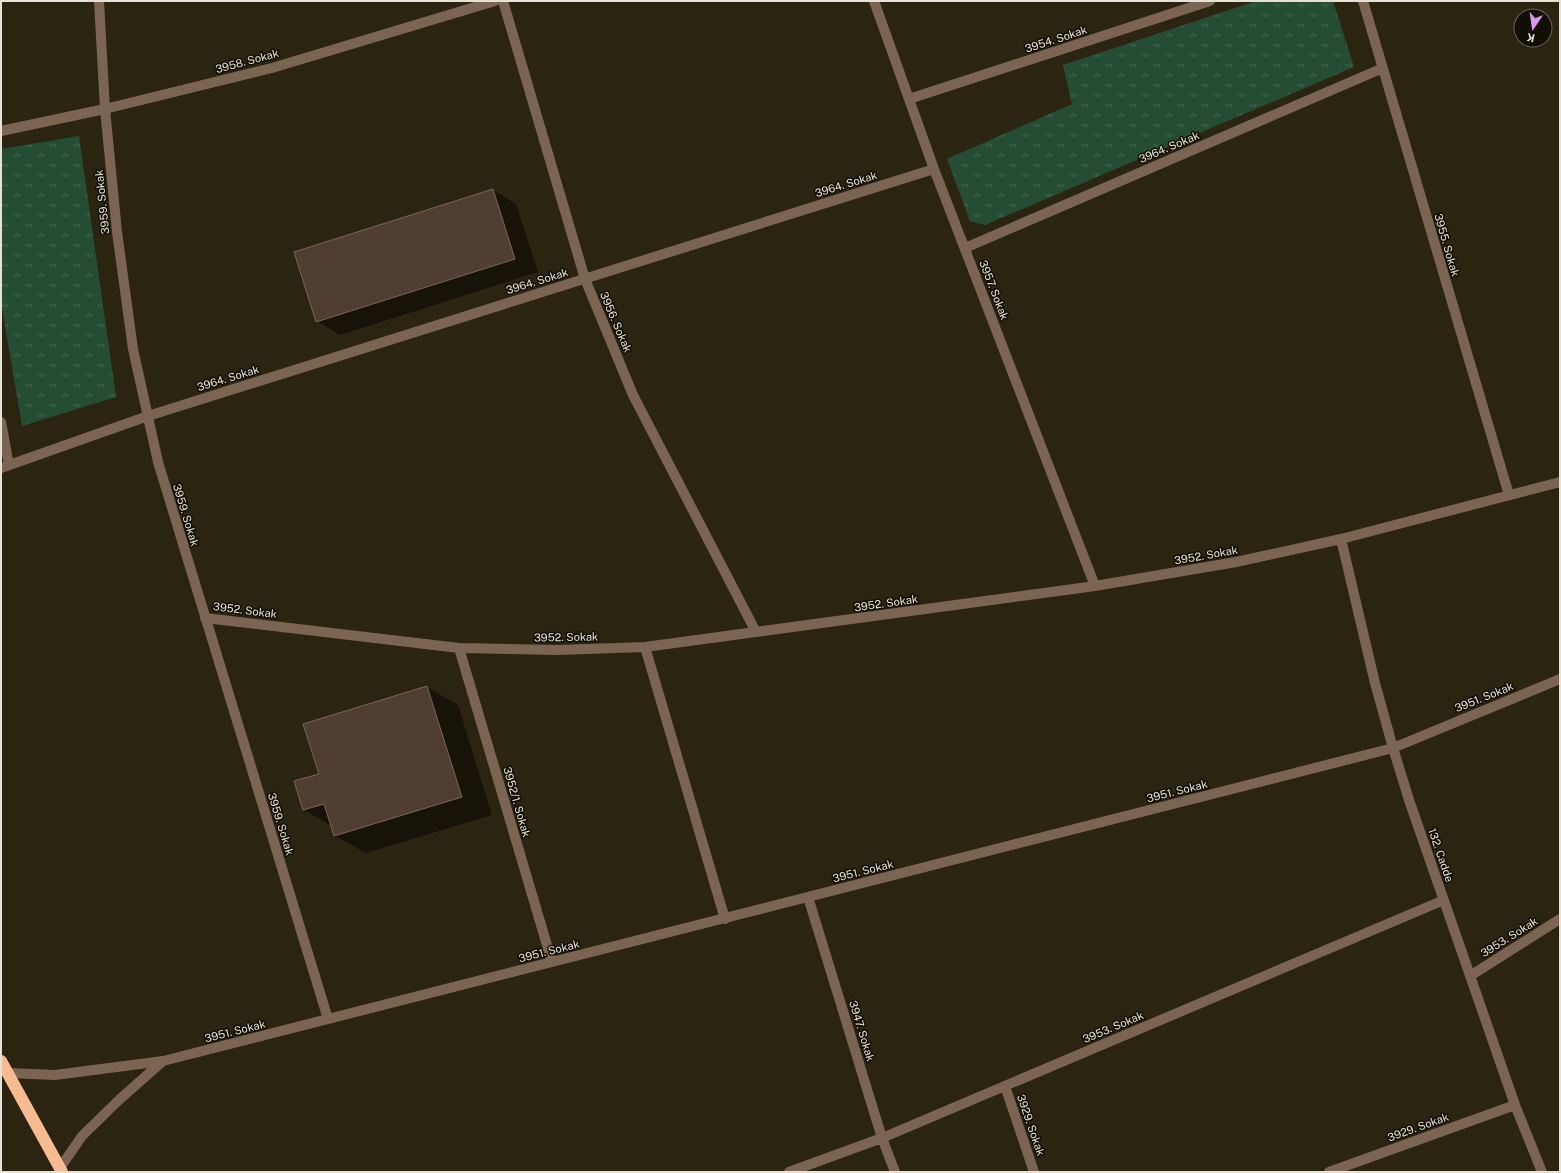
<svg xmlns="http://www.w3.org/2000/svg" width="1561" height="1173" font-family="'Public Sans',sans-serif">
<defs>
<pattern id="grass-tufts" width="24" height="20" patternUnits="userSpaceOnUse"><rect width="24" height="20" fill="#254d33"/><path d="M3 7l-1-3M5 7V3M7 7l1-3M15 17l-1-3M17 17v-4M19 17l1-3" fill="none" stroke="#456650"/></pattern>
</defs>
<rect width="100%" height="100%" fill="#2b2411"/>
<path fill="url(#grass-tufts)" d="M1256 1H1333L1354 67 985 225 970 221 947 159 1072 104 1063 65Z
M79 136 116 397 22 426 1 302V149Z"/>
<path fill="#0007" d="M493 190 516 204 538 272 340 335 317 321Z
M427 687 458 705 492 815 366 853 335 836 332 826 304 810 320 775Z"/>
<path fill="#513e32" stroke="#7b6659" d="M493 189 515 259 316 322 294 252Z
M427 686 462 797 334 836 324 804 303 810 294 781 319 774 303 724Z"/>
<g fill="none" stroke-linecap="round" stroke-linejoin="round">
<path stroke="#7c6453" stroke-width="10" d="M99 1 105 109 117 232 133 349 158 462 328 1019
M503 1 585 279 633 395 756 632
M874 1 934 169 1095 586
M1363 1 1509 495
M909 99 1210 1
M1 131 105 109 272 68 495 1
M965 248 1383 68
M1 422 9 465
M1 468 148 416 934 169
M1341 539 1375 683 1393 748 1409 800 1515 1105 1542 1172
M205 618 459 648 558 650 645 647 1095 586 1236 562 1341 539 1560 482
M645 647 725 919
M459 648 552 962
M808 897 882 1138 895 1172
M1470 976 1560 919
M163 1061 1393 748 1560 679
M9 1073 55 1075 163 1061 120 1099 82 1136 60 1168
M1005 1086 1034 1172
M789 1172 882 1138 1444 900
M1329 1172 1515 1105"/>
<path stroke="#f6bb90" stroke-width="12" d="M1 1061 62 1172"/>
</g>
<g text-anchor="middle" stroke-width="3" stroke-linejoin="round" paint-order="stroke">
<g font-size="11" fill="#e7e2d6" stroke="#110e06">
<text transform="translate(1056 39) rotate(-18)" y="4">3954. Sokak</text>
<text transform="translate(247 61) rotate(-15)" y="4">3958. Sokak</text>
<text transform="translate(1169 147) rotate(-23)" y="4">3964. Sokak</text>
<text transform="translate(846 184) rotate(-17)" y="4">3964. Sokak</text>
<text transform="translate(102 202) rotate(-96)" y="4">3959. Sokak</text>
<text transform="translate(1447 245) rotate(74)" y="4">3955. Sokak</text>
<text transform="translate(537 281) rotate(-17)" y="4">3964. Sokak</text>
<text transform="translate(994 290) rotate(69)" y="4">3957. Sokak</text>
<text transform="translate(616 322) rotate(67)" y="4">3956. Sokak</text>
<text transform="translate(228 378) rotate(-17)" y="4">3964. Sokak</text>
<text transform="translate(186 515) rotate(73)" y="4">3959. Sokak</text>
<text transform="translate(1206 555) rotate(-10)" y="4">3952. Sokak</text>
<text transform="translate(886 603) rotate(-8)" y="4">3952. Sokak</text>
<text transform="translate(245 610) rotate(7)" y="4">3952. Sokak</text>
<text transform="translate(566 637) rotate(-1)" y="4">3952. Sokak</text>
<text transform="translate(1484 697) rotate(-22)" y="4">3951. Sokak</text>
<text transform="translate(1177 791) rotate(-14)" y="4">3951. Sokak</text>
<text transform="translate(517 802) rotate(74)" y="4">3952/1. Sokak</text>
<text transform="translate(281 824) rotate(73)" y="4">3959. Sokak</text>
<text transform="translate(1441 855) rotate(71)" y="4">132. Cadde</text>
<text transform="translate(863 871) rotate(-14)" y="4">3951. Sokak</text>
<text transform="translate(1509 937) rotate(-32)" y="4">3953. Sokak</text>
<text transform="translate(549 951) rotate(-14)" y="4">3951. Sokak</text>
<text transform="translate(1113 1027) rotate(-23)" y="4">3953. Sokak</text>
<text transform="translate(235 1031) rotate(-14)" y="4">3951. Sokak</text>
<text transform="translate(862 1031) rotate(73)" y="4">3947. Sokak</text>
<text transform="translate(1031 1125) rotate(71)" y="4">3929. Sokak</text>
<text transform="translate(1418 1127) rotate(-20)" y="4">3929. Sokak</text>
</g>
</g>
<rect width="1561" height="1173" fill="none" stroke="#e7e2d6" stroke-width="4"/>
<g transform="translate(1533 28) rotate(193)"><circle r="19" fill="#110e06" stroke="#676359"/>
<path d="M0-3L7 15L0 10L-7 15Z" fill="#df98f1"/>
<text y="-6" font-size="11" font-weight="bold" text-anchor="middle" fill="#e7e2d6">K</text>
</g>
</svg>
